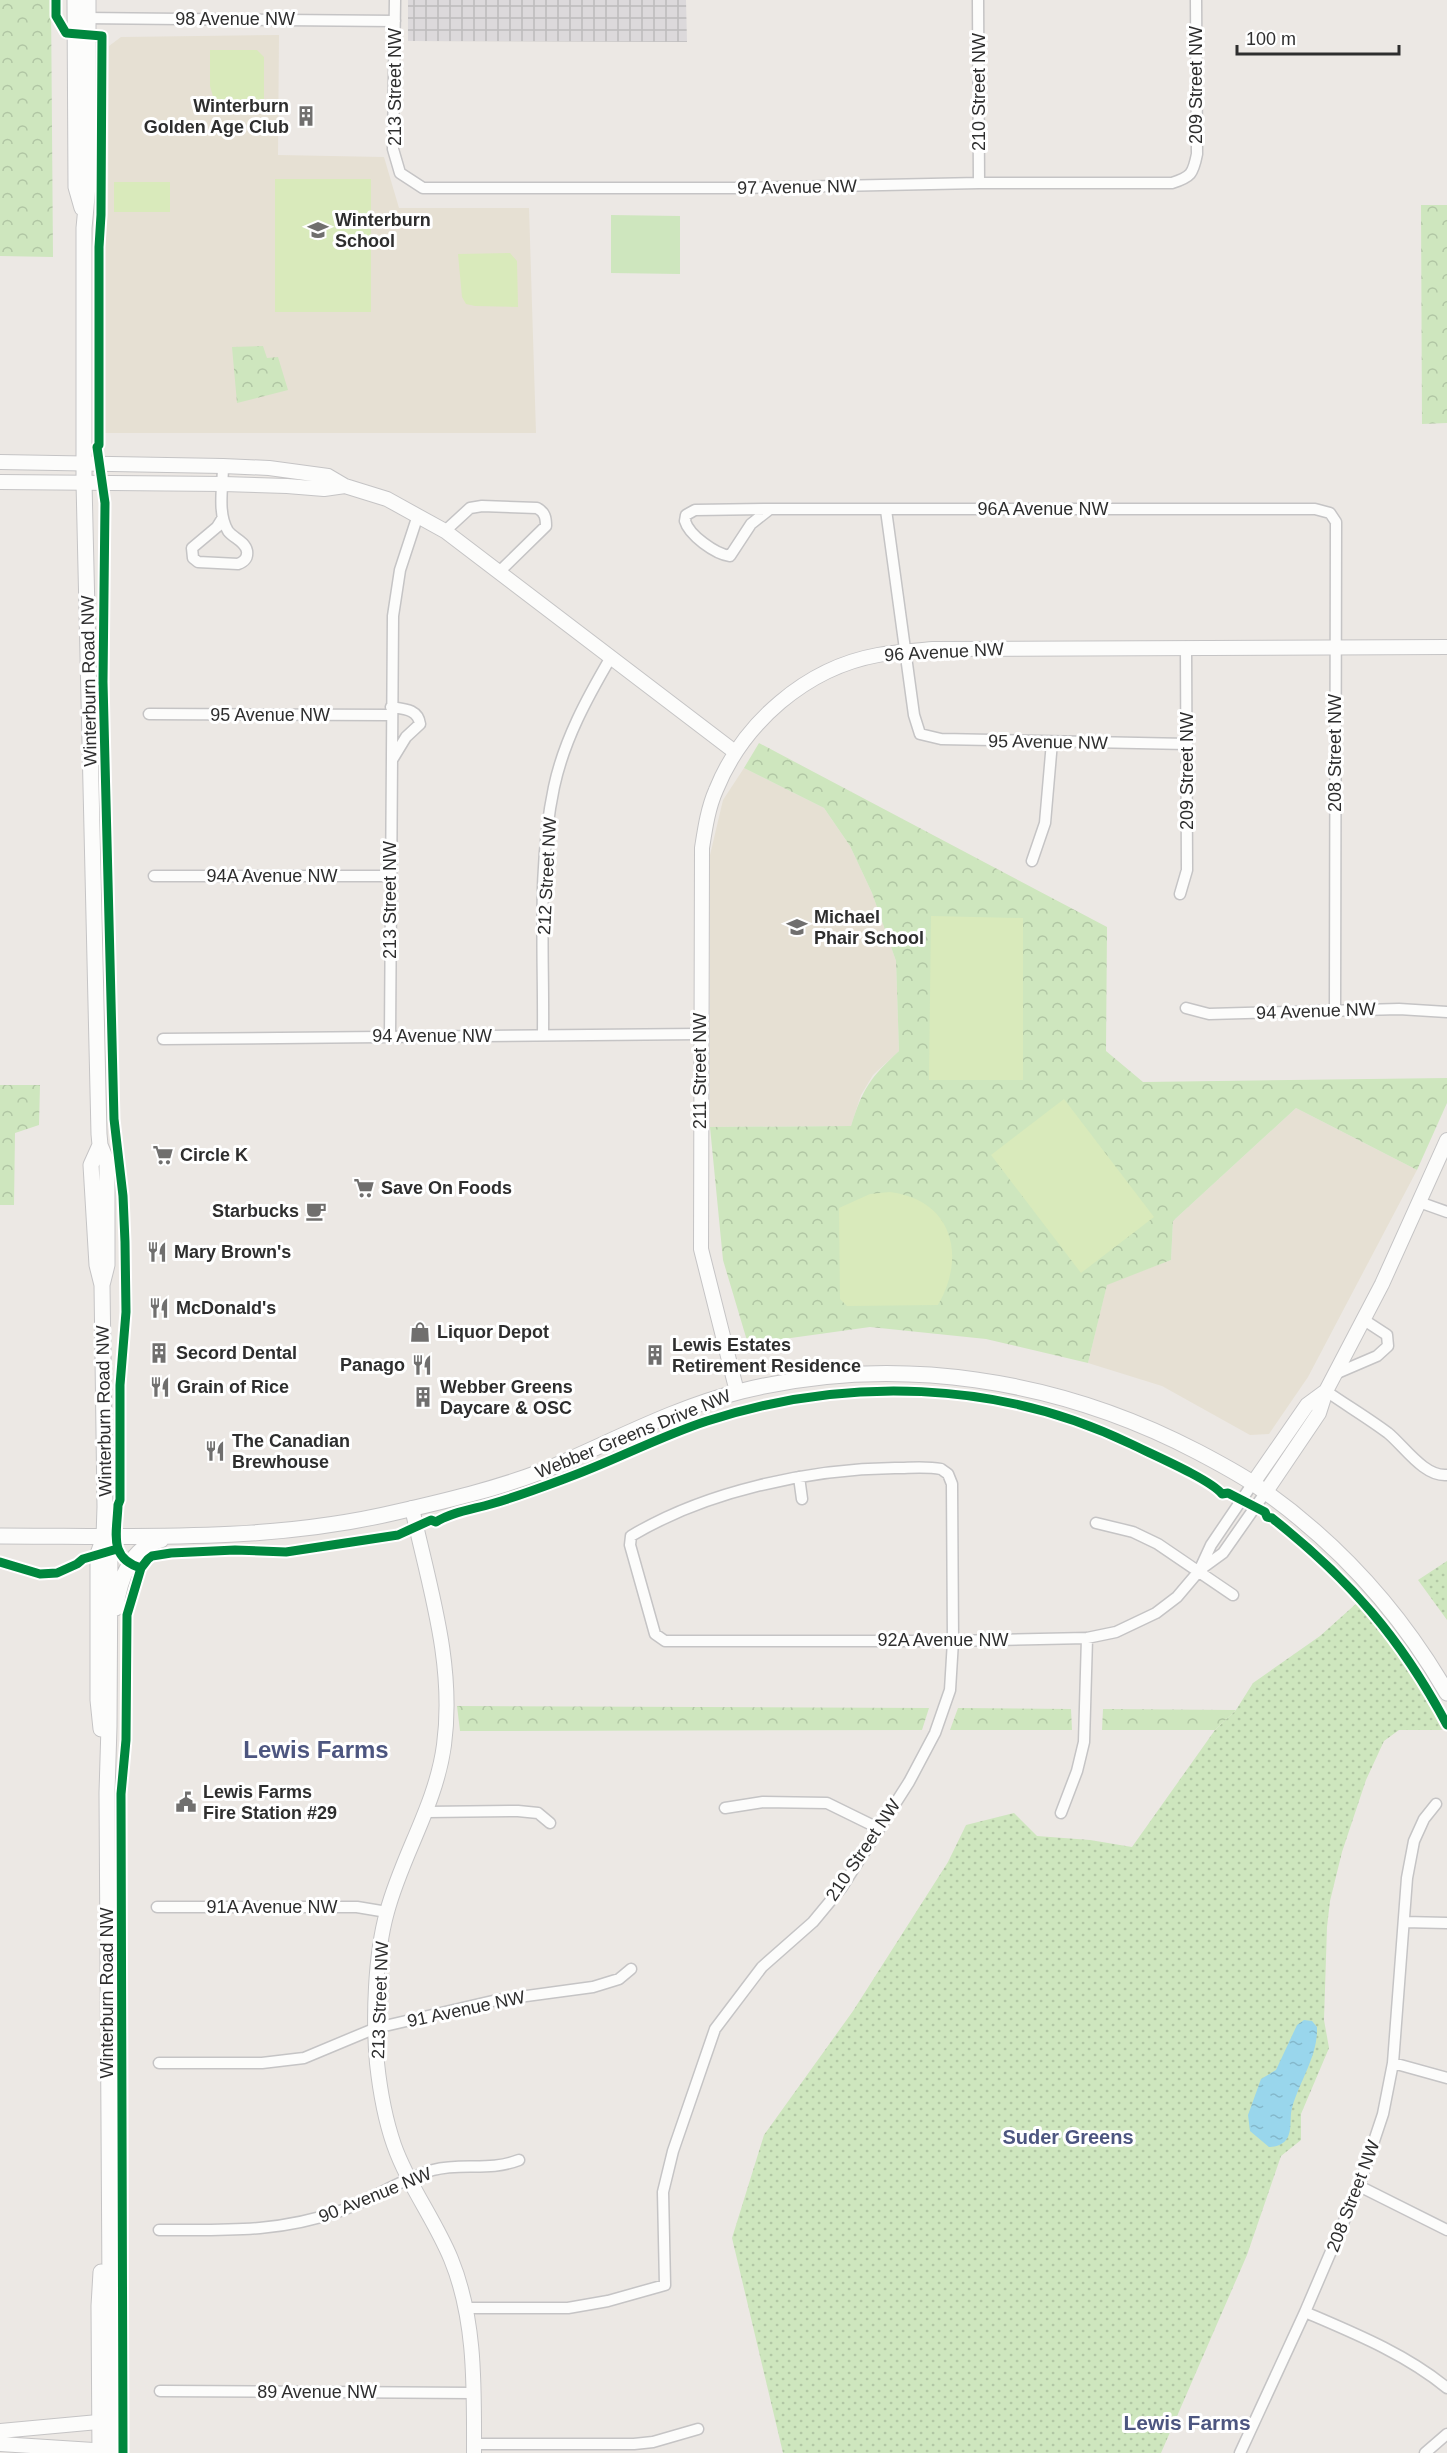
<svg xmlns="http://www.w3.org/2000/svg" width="1447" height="2453" font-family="Helvetica,sans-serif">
<defs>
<pattern id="industrial-grid" width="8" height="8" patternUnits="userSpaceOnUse" patternTransform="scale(1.5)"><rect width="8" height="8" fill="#dcd9db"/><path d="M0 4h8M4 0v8" fill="none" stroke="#bdbbbc"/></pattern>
<pattern id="grass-dots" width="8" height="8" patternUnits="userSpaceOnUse" patternTransform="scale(1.5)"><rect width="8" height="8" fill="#cee6be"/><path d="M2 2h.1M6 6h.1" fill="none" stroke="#b1c6a4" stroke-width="1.8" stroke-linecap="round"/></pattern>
<pattern id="forest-crowns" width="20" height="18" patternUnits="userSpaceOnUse" patternTransform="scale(1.5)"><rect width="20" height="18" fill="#cee6be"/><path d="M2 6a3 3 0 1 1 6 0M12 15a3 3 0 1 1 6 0" fill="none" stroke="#b1c6a4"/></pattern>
<pattern id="water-ripples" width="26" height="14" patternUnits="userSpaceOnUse" patternTransform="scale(1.5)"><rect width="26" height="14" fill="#99d6ec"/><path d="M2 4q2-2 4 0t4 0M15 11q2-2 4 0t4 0" fill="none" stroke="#84b8cb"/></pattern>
</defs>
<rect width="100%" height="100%" fill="#ece8e4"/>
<path fill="url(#industrial-grid)" d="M408 0H686L687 42 408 41Z"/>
<path fill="#e6e0d3" d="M279 35 278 155 384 157 399 208H529L536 433H104L103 246 108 215 109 46 121 37Z
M744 768 824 808 850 846 872 893 896 961 899 1051 873 1075 861 1095 851 1126 710 1127V855L723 800Z
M1296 1108 1417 1170 1308 1377 1269 1434 1250 1435 1162 1386 1088 1363 1107 1284 1171 1260 1173 1221Z"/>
<path fill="url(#grass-dots)" d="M1447 1561V1620L1418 1580Z
M1358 1602 1410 1668 1446 1730H1399L1384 1741 1366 1780 1342 1852 1330 1901 1327 1927 1324 2020 1329 2048 1301 2114V2140L1281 2156 1247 2255 1161 2453H783L732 2238 764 2135 853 2011 948 1862 966 1825 1014 1813 1037 1836 1090 1840 1132 1847 1215 1730 1236 1710 1253 1683 1320 1636Z"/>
<path fill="url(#forest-crowns)" d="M0 0H51L53 257 0 256Z
M1421 205H1447V423L1422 424Z
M263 346 267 358 278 357 288 390 237 403 232 347Z
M759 743 1107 927 1106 1051 1143 1082 1447 1078V1103L1417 1170 1296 1108 1173 1221 1171 1260 1107 1285 1088 1363 986 1339 870 1327 748 1344 723 1260 710 1127 851 1126C863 1088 870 1078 899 1051L896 961 872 893 850 846 824 808 744 768Z
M0 1085H40L39 1125 15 1133 14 1205H0Z
M457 1706 929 1708 922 1730 460 1731Z
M958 1708 1071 1709 1072 1730H950Z
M1103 1709 1236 1710 1215 1730H1102Z"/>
<path fill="#cee6be" d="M611 215 680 216V274L611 273Z"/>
<path fill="#d9eabb" d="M210 50H257L264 57V103L229 104 214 100 210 86Z
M275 179H371V312H275Z
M114 182H170V212H114Z
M510 253 517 261 518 307 475 306 466 304 462 297 458 254Z
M931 916 1023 918V1080H929Z
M1064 1099 1154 1217 1081 1273 991 1155Z
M890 1192C952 1200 967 1255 938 1305L847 1306 840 1299 839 1208 870 1194Z"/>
<path fill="url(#water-ripples)" d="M1304 2020 1312 2021 1317 2027C1318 2056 1300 2080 1292 2108 1289 2118 1293 2131 1286 2140 1282 2145 1275 2147 1269 2147L1250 2131 1248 2115 1261 2079 1276 2070 1297 2025Z"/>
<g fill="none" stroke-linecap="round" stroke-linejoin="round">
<g stroke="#c5c4c5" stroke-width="13">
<path id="minor" d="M395 0 393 149 400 173 423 188H736L979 183H1172C1191 177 1193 174 1197 154L1196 0
M978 0 979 183
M83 18 395 21
M770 509 751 524 730 556C715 554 689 535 685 521L686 515 695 510 770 509H1315L1330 513 1336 522 1335 1011
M886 510 914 715 920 734 941 739 1187 744
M222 519 217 527 192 548 193 558 198 562 238 564C244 562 248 558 247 551 245 541 233 538 228 531 217 513 223 486 223 466
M445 531 470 508 482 506 537 508C545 512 546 518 546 526L499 572
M391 707C404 709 418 709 420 724L406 737 392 760
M149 714 391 715
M1032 861 1045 823 1052 742
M154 876H390
M1180 894 1187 870 1186 647
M1186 1008 1209 1014 1399 1009 1447 1012
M543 1035C544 953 537 867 554 787 564 740 587 698 611 657
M390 1036 393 616 400 570 418 515
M163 1039 700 1034
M1419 1202 1447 1212
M1335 1374 1377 1356 1388 1346 1387 1335 1364 1320
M1326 1391C1346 1405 1368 1418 1388 1433 1404 1446 1424 1477 1447 1475
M799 1477 802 1499
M1096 1523 1133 1532 1158 1544 1233 1595
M1201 1569 1223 1553 1265 1493
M725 1808 763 1802 827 1803 878 1828
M427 1812 518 1811 538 1813 550 1823
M1061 1813 1077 1771 1084 1742 1087 1638
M157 1907H357L387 1912
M1404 1922 1447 1923
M159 2063H262L304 2058 376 2028 497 2000 593 1987 619 1979 631 1969
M1393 2063 1447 2078
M1359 2186 1447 2230
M159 2230C224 2230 277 2233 340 2211 372 2200 400 2179 433 2170 463 2162 488 2172 519 2160
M466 2308H568L608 2301 665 2285 663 2192 673 2151 715 2029 762 1967 813 1922 842 1887 909 1782 935 1733 950 1690 953 1641 952 1484 948 1474 941 1469C926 1466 910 1468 895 1468 809 1469 706 1491 631 1536L630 1545 655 1634 665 1641H953L1087 1638 1116 1632 1156 1613 1177 1597 1199 1571 1211 1545 1253 1483
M1305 2312C1354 2333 1406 2354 1447 2388
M160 2391 473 2393
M474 2444H634L653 2442 698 2429
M1240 2453 1305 2312 1359 2186 1383 2114 1393 2063 1407 1878 1414 1841 1424 1819 1436 1804
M1425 2453 1447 2434"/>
</g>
<g stroke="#c5c4c5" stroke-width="16">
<path id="tertiary" d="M0 462 223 466 269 468 328 476 345 486 387 499 445 531 735 752
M0 482 223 484 287 486 324 489 345 486
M737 1392 701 1249 702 848C705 829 708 808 716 790 743 723 806 668 878 655 896 652 915 651 933 649L1447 647
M1253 1483 1307 1405 1326 1391
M1265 1493 1319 1413 1326 1391 1382 1284 1447 1140
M412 1508C429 1586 455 1664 444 1745 436 1805 402 1855 387 1912 375 1955 373 2019 377 2063 380 2091 385 2119 394 2145 408 2185 435 2220 451 2259 476 2320 474 2388 474 2453
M0 2431 109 2421
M0 2444 109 2451"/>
</g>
<g stroke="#c5c4c5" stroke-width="17">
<path id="secondary" d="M75 0 76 187 82 208
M88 0V186L84 228V482L99 1134 100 1145 107 1162V1265L102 1285
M100 1145 91 1165 97 1265 102 1285 105 1507 104 1537 98 1554V1700L101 1729
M0 1536C133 1536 267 1543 397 1512 445 1501 496 1489 543 1471 608 1444 673 1408 742 1391 896 1353 1059 1379 1198 1452 1217 1462 1236 1472 1254 1484 1333 1538 1399 1610 1447 1693
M104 1537 110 1551 109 1726 107 1793 111 2453
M116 1608C119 1580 131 1547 161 1540
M100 2453 99 2306 101 2272"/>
</g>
<use href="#minor" stroke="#fcfcfb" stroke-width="10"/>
<use href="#tertiary" stroke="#fcfcfb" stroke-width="14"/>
<use href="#secondary" stroke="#fcfcfb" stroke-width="15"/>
<g stroke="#fff" stroke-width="13">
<path id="cycleway" d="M56 0V16L66 33 102 36 101 215 99 247V445L97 447 105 503 103 682 114 1119 123 1196 125 1242 126 1312 120 1385V1500L118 1505C117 1533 108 1558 141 1568
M0 1562 40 1574 57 1573 77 1564 83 1559 117 1549
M123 2453 121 1794 126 1740 127 1615 141 1568 148 1559 152 1556 171 1553 235 1550 286 1552 398 1535 431 1520 436 1522C451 1512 474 1509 491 1504 516 1497 540 1488 564 1479 612 1462 658 1437 707 1421 845 1376 999 1380 1131 1444 1151 1454 1210 1479 1222 1494L1228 1493 1265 1512 1267 1517 1272 1518C1349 1579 1401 1638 1447 1725"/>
</g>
<use href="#cycleway" stroke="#00873e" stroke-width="9"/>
</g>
<defs>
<g id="building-bare" transform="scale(1.62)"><path d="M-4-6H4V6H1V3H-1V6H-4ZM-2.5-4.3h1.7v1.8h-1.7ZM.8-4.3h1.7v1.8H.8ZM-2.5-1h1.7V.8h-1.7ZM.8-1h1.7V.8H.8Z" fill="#706f6e" stroke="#fff" stroke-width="2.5" paint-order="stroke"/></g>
<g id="school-bare" transform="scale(1.62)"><path d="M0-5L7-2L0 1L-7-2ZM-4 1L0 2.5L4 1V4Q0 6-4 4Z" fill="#706f6e" stroke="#fff" stroke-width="2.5" paint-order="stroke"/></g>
<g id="supermarket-bare" transform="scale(1.62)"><path d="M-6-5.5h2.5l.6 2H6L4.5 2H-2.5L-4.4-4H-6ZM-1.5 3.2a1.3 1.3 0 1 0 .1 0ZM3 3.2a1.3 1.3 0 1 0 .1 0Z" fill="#706f6e" stroke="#fff" stroke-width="2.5" paint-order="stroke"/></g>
<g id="cafe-bare" transform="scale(1.62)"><path d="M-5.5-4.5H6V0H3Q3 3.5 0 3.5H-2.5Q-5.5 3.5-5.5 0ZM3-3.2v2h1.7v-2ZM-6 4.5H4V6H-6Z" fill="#706f6e" stroke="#fff" stroke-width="2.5" paint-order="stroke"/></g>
<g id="restaurant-bare" transform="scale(1.62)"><path d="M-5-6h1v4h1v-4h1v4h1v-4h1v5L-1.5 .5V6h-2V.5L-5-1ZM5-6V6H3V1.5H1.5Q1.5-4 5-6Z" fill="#706f6e" stroke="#fff" stroke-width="2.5" paint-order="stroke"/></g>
<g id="shop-bare" transform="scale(1.62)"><path d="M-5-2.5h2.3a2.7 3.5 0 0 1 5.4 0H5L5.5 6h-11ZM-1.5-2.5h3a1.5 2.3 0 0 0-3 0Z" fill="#706f6e" stroke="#fff" stroke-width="2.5" paint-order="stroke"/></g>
<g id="civic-bare" transform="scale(1.62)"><path d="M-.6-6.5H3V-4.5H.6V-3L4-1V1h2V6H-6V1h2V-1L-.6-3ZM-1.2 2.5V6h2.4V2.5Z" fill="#706f6e" stroke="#fff" stroke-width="2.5" paint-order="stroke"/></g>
</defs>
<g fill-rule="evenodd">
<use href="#building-bare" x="306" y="116"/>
<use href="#school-bare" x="318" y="230"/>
<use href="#school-bare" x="797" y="927"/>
<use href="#supermarket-bare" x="163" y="1155"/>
<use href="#supermarket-bare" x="364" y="1188"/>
<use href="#cafe-bare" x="316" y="1211"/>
<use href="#restaurant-bare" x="157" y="1252"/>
<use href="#restaurant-bare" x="159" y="1308"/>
<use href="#shop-bare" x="420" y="1332"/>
<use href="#building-bare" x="159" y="1353"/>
<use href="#building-bare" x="655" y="1355"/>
<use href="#restaurant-bare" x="422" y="1365"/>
<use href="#restaurant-bare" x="160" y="1387"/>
<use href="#building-bare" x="423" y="1397"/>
<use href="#restaurant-bare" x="215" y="1451"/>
<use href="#civic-bare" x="186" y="1802"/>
</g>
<g text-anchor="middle" stroke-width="6" stroke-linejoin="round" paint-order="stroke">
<g font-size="18" fill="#2e2e2e" stroke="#fff">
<text x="235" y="25">98 Avenue NW</text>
<text transform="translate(1196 85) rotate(-90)" y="6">209 Street NW</text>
<text transform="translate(395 87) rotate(-90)" y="6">213 Street NW</text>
<text transform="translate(979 92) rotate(-90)" y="6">210 Street NW</text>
<text transform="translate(797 187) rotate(-1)" y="6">97 Avenue NW</text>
<text x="1043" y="515">96A Avenue NW</text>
<text transform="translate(944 652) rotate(-3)" y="6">96 Avenue NW</text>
<text transform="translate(89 681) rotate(-91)" y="6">Winterburn Road NW</text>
<text x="270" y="721">95 Avenue NW</text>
<text transform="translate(1048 742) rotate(1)" y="6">95 Avenue NW</text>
<text transform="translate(1335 753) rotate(-90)" y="6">208 Street NW</text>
<text transform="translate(1187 771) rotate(-90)" y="6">209 Street NW</text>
<text x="272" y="882">94A Avenue NW</text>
<text transform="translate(547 876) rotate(-87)" y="6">212 Street NW</text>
<text transform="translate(390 900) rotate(-90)" y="6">213 Street NW</text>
<text transform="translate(1316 1011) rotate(-2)" y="6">94 Avenue NW</text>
<text x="432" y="1042">94 Avenue NW</text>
<text transform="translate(700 1071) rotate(-90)" y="6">211 Street NW</text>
<text transform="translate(104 1411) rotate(-91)" y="6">Winterburn Road NW</text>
<text transform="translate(633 1434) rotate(-22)" y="6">Webber Greens Drive NW</text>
<text x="943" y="1646">92A Avenue NW</text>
<text transform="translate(863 1850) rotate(-56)" y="6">210 Street NW</text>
<text x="272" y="1913">91A Avenue NW</text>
<text transform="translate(107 1993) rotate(-90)" y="6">Winterburn Road NW</text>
<text transform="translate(380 2000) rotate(-88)" y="6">213 Street NW</text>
<text transform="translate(466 2009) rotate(-12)" y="6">91 Avenue NW</text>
<text transform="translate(375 2195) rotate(-22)" y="6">90 Avenue NW</text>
<text transform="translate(1353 2196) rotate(-69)" y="6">208 Street NW</text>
<text x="317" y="2398">89 Avenue NW</text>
</g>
<g font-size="18" font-weight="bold" fill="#2e2e2e" stroke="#fff" text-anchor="start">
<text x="289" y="112" text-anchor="end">Winterburn<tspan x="289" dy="21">Golden Age Club</tspan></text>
<text x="335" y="226">Winterburn<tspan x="335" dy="21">School</tspan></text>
<text x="814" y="923">Michael<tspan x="814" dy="21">Phair School</tspan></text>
<text x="180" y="1161">Circle K</text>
<text x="381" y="1194">Save On Foods</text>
<text x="299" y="1217" text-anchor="end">Starbucks</text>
<text x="174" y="1258">Mary Brown's</text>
<text x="176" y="1314">McDonald's</text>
<text x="437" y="1338">Liquor Depot</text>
<text x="672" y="1351">Lewis Estates<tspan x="672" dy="21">Retirement Residence</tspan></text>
<text x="176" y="1359">Secord Dental</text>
<text x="405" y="1371" text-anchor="end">Panago</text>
<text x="177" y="1393">Grain of Rice</text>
<text x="440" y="1393">Webber Greens<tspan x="440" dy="21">Daycare &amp; OSC</tspan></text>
<text x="232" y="1447">The Canadian<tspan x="232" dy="21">Brewhouse</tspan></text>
<text x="203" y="1798">Lewis Farms<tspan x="203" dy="21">Fire Station #29</tspan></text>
</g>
<g font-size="20" font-weight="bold" fill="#4d5680" stroke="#fff">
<text x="1068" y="2144">Suder Greens</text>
</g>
<g font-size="21" font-weight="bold" fill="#4d5680" stroke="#fff">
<text x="1187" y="2430">Lewis Farms</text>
</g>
<g font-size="24" font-weight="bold" fill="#4d5680" stroke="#fff">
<text x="316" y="1758">Lewis Farms</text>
</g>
</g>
<path d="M1237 45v9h162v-9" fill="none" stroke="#2e2e2e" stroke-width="3"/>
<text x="1246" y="45" font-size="18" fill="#2e2e2e" stroke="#ffffff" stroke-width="4.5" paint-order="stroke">100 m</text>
</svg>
